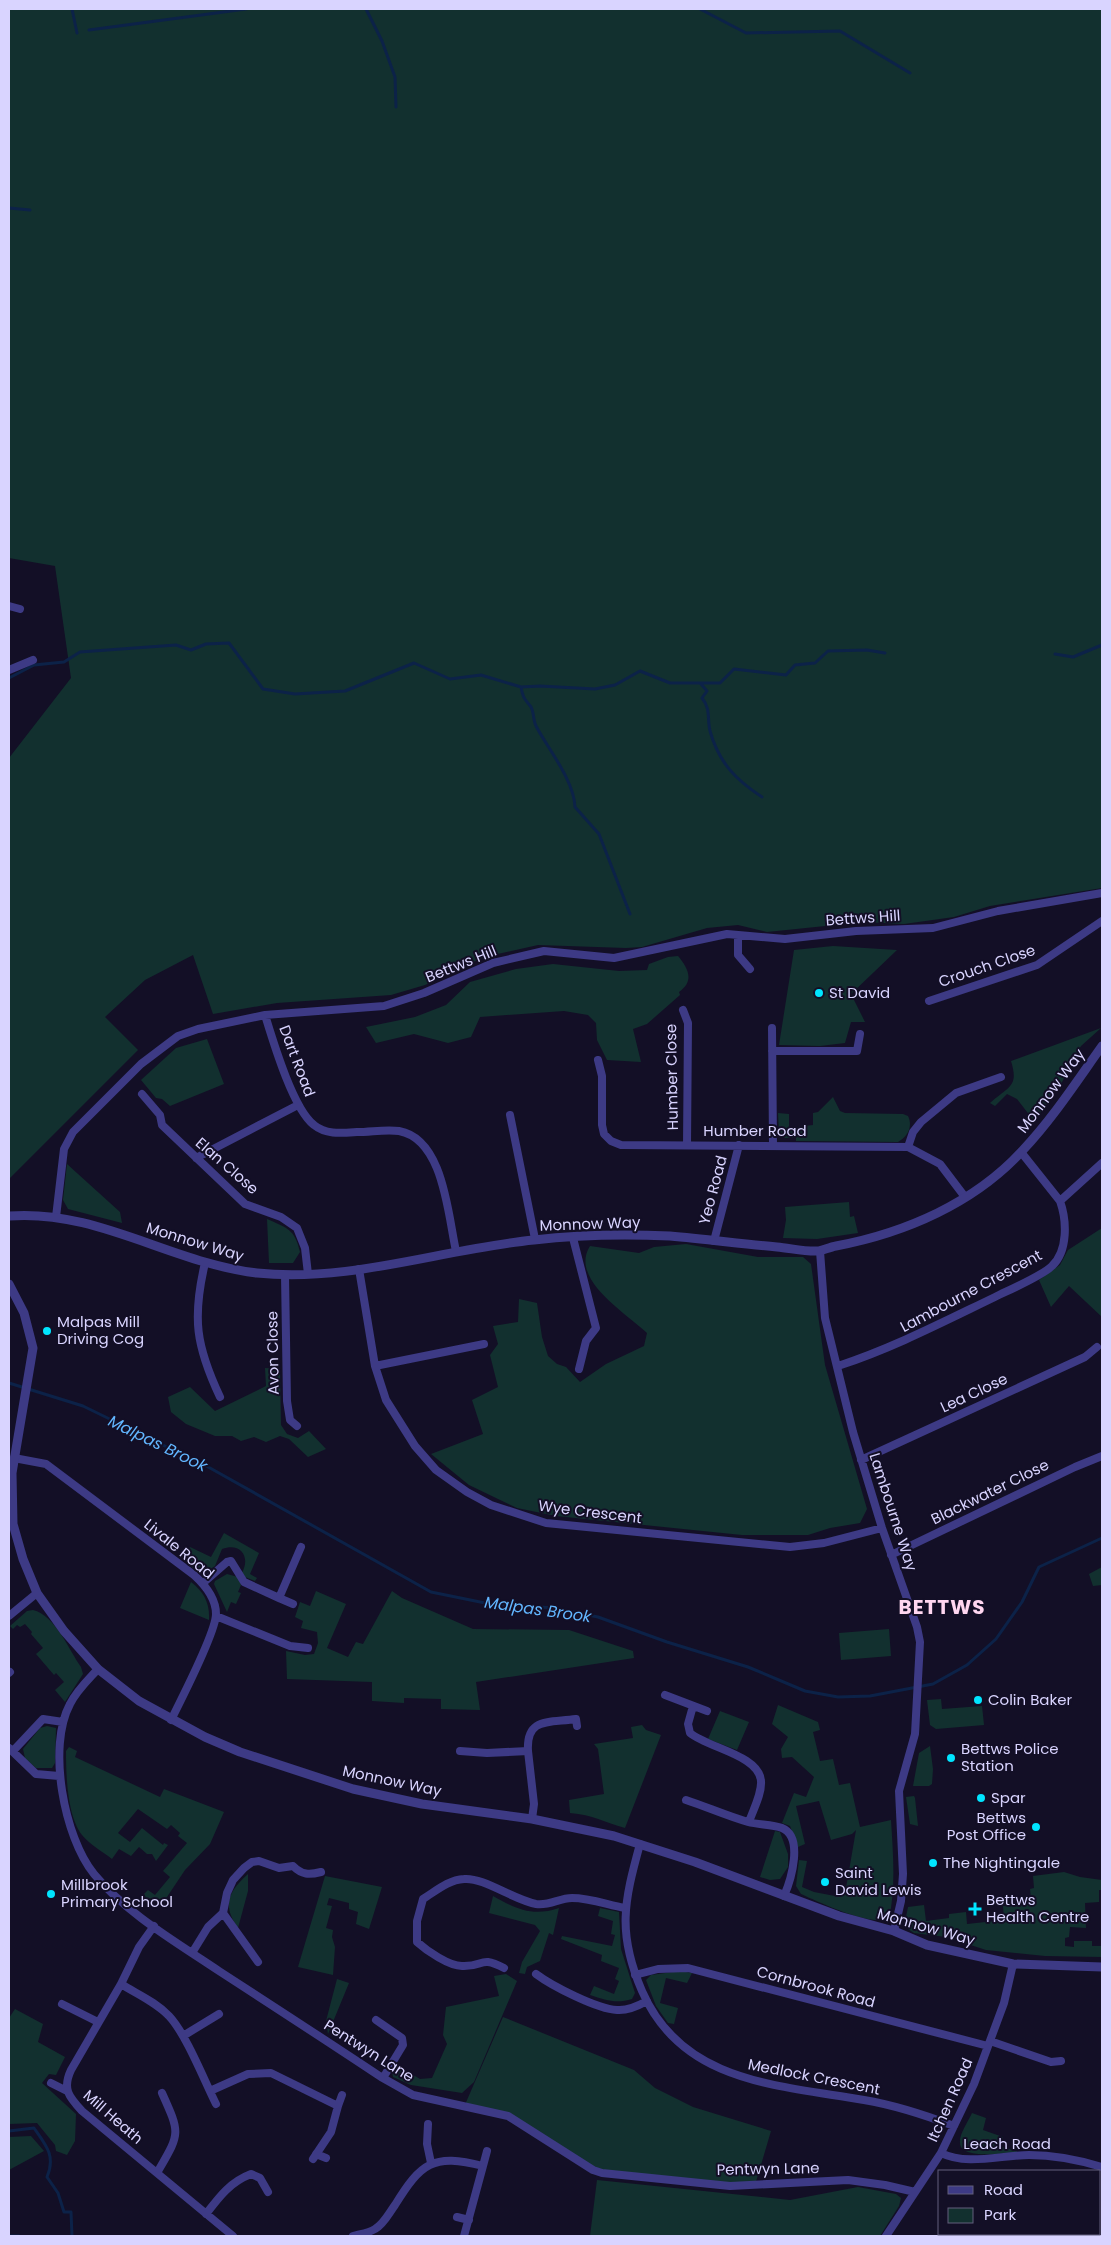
<svg xmlns="http://www.w3.org/2000/svg" width="1111" height="2245" font-family="Poppins,sans-serif">
<rect width="100%" height="100%" fill="#130f26"/>
<path fill="#12302f" d="M9 9H1102V888L990 906 954 917 904 924 864 922 767 932 738 925 707 928 642 947 626 948 538 945 484 957 425 985 391 995 277 1003 213 1014 193 955 145 980 105 1017 138 1050 9 1179V758L71 678 55 566 9 558Z
M833 946 897 950 851 994 865 1022H851L845 1043 820 1046 779 1045 794 950Z
M678 956C688 968 695 981 679 992L680 995 647 1024 633 1029 641 1062 607 1060 597 1040 596 1023 588 1015 564 1011 480 1017 471 1037 448 1043 414 1034 376 1043 366 1027 415 1017 446 1005 470 982 516 969 553 964 619 971 647 970 649 964 668 957Z
M1101 1028 1081 1046 1060 1086 1034 1121 1017 1099 1007 1094 995 1106 990 1103C1009 1086 1019 1087 1011 1061Z
M207 1039 224 1084 170 1106 162 1099 156 1098 141 1080 176 1048Z
M833 1097 840 1111 845 1113 903 1114 908 1116C913 1126 908 1137 898 1142L796 1141V1138H785L779 1134 778 1113 789 1114V1128L813 1125V1113L818 1112Z
M67 1164 120 1212 122 1223 68 1209 63 1200Z
M849 1202 850 1217 854 1216 858 1233 817 1239 783 1238 786 1220 785 1207Z
M267 1219C287 1228 295 1229 300 1252L293 1263H269Z
M1102 1228V1317L1069 1286 1051 1307 1039 1280 1060 1265 1068 1250Z
M686 1244 758 1257H803L811 1264 825 1365 867 1509 860 1523 830 1528 808 1535H742L556 1516 517 1508 469 1485 431 1454 483 1434 472 1400 498 1387 490 1355 498 1344 493 1326 518 1322 519 1299 537 1303 542 1337 548 1356 557 1364 566 1367 580 1382 606 1364 644 1346 647 1333C626 1313 569 1279 590 1246L639 1253 654 1247Z
M265 1368 280 1369 281 1425 287 1434 298 1438 309 1431 326 1449 308 1457 289 1439 280 1436 266 1442 254 1437 241 1441 232 1436H215L186 1424 171 1412 168 1397 190 1387 215 1411 266 1386Z
M224 1533 259 1553 250 1574 257 1578 255 1581 245 1577 242 1573C251 1556 240 1542 222 1549L215 1566 205 1573 198 1572 183 1560 190 1547 211 1557Z
M1102 1567V1585L1093 1586 1089 1574Z
M227 1574 238 1577 241 1585 238 1592 241 1593 236 1604 231 1602 227 1612 214 1584 215 1581Z
M191 1582C204 1592 210 1603 209 1620L180 1608Z
M316 1591 346 1604 327 1648 348 1657 356 1642 363 1644 392 1591 402 1598 473 1629 569 1630 633 1651 634 1658 476 1682 480 1710 441 1709V1699L404 1698V1703L372 1701V1682L287 1679 286 1651 305 1655 314 1654 318 1643 317 1632 301 1628 303 1621 295 1617 300 1602 310 1606Z
M33 1610C55 1615 69 1650 81 1667L83 1674 65 1702 55 1690 64 1682 56 1673 54 1675 36 1654 43 1648 31 1634 32 1632 25 1624 20 1627 17 1625 13 1629 10 1626 27 1611Z
M889 1629 891 1656 841 1660 839 1633Z
M941 1699 942 1709 982 1706 984 1725 936 1729 930 1725 927 1700Z
M778 1705 818 1722 820 1730 813 1732 820 1761 833 1759 839 1785 850 1783 860 1827 891 1820C893 1853 896 1887 889 1919 869 1926 821 1903 801 1894L796 1886 799 1860 807 1861 802 1887 814 1892 840 1897 845 1894 856 1830 852 1834 831 1840 819 1801 796 1806 805 1844 798 1847 790 1826 782 1823 794 1793 806 1797 814 1777 792 1757 782 1758 781 1749 788 1737 772 1724Z
M720 1711 749 1722 737 1750 708 1739Z
M642 1725 646 1730 661 1735 625 1828C604 1822 593 1815 570 1813L569 1800 604 1794 598 1749 594 1744 633 1738 631 1727Z
M47 1726 56 1728 55 1763 52 1768H36L25 1758 23 1749 40 1728Z
M930 1746 933 1769 932 1784 929 1786H913L919 1753Z
M69 1747 77 1751 75 1757 160 1797 164 1789 224 1812 210 1844 185 1870 165 1900 146 1898 144 1894 148 1890 155 1895 170 1877 163 1871 187 1843 178 1836 180 1833 171 1825 167 1829 138 1809 118 1833 130 1842 142 1828 163 1845 164 1843 168 1845 156 1861 152 1854H147L139 1847 131 1856 119 1849 112 1859C103 1852 89 1844 82 1835 67 1816 66 1774 66 1751Z
M914 1796 915 1798 918 1826 910 1824 906 1797Z
M775 1831 780 1832 788 1854V1867L780 1879 770 1880 760 1877Z
M1064 1872 1080 1877 1102 1880V1890H1099V1902L1085 1903 1086 1928 1070 1927 1069 1937 1065 1938V1946L1074 1947V1941H1092V1946H1102V1957L1045 1956 986 1950 946 1937 914 1933 908 1929 905 1922 908 1907 924 1905 926 1921 949 1918V1914L966 1912 967 1924 1004 1920 1003 1906H1014L1017 1900 1031 1899 1030 1889 1034 1888 1033 1876Z
M248 1874V1891L238 1928C222 1905 228 1892 248 1874Z
M325 1876 382 1887 369 1929 356 1924 358 1912 349 1909V1903L329 1898 327 1905 332 1906 326 1928 333 1930 332 1937 335 1947 333 1975 298 1967Z
M493 1896C516 1909 533 1917 559 1908L553 1935 549 1933 540 1961 527 1967 525 1974 519 1973 522 1962 540 1931 535 1925 489 1913Z
M600 1908 619 1912 621 1949 635 1993 632 1999C616 2004 606 2000 590 1995L594 1986 614 1994 619 1981 615 1979 619 1968 601 1961 602 1955 561 1939 562 1936 612 1946 615 1935 611 1934 613 1921 598 1916Z
M680 1971 692 1973 687 1983 666 1978 660 2003 678 2008 674 2024 668 2023 656 2006 646 1980 651 1975Z
M506 1974 517 1981 474 2082 462 2093 411 2085 393 2077 392 2072 395 2064 420 2079 432 2078 447 2044 443 2035 446 2007 499 1996 494 1976Z
M337 1979 349 1983 328 2034 326 2021Z
M15 2009 43 2024 38 2042 65 2057 56 2075 49 2074 42 2083 76 2114 75 2141 67 2155 56 2151 55 2145 37 2123 9 2124V2018Z
M503 2017 634 2070 655 2088 693 2107 771 2131 755 2185 602 2173 508 2116 464 2107Z
M972 2113 986 2118 983 2130 1003 2137 1001 2146 1018 2152C1005 2153 960 2160 960 2143 959 2134 968 2122 972 2113Z
M31 2136 44 2151 9 2170V2137Z
M597 2180 790 2200 858 2187 896 2194 901 2198 899 2206 880 2236H590Z"/>
<g fill="none" stroke-linecap="round" stroke-linejoin="round">
<path stroke="#0c2248" stroke-width="3" d="M72 9 77 33
M366 9 382 41 395 77 396 107
M700 9 746 33 840 31 910 73
M89 30 246 9
M9 208 30 210
M1055 654 1073 657 1102 645
M9 678 34 665 64 662 80 652 176 645 191 650 206 644 229 643 263 689 295 694 345 691 414 663 450 679 481 675 521 687 540 686 595 689 615 685 640 671 670 683H720L734 669 786 675 795 665 815 663 828 651 867 650 885 653
M701 684 707 691 702 698C711 709 707 719 710 731 719 763 736 780 762 797
M521 687C523 699 525 699 531 707 534 712 533 720 536 726 548 749 574 780 575 807L599 834 630 914
M9 1383 83 1406 210 1468 431 1592 490 1604 555 1608 598 1617 667 1642 748 1667 805 1691 838 1697 870 1696 933 1684 967 1665 996 1639 1022 1602 1039 1567 1102 1538
M9 2131 34 2128C46 2145 56 2156 47 2177L58 2193 64 2212H71L72 2236
M10 2236H19"/>
<path stroke="#3d3a85" stroke-width="8" d="M9 606 20 609
M9 670 33 660
M738 935V955L750 969
M929 1001 1037 965 1102 921
M683 1010 688 1023 687 1145
M265 1015C273 1041 293 1109 314 1125 326 1135 342 1133 357 1132 371 1132 386 1129 399 1131 444 1139 448 1216 456 1251
M772 1028 773 1145
M772 1051H857L860 1034
M598 1060 602 1076V1125L604 1134 611 1141 621 1145 908 1147 940 1164 965 1197
M142 1094 160 1115 162 1125 245 1204 281 1217 297 1228 305 1248 308 1274
M510 1115 535 1239
M908 1147 913 1132 921 1122 956 1093 1001 1077
M196 1158 298 1105
M1060 1201 1102 1163
M56 1217 64 1149 73 1132 141 1064 178 1036 198 1029 265 1015 384 1006 424 993 493 963 544 951 614 958 727 934 785 939 856 931 933 928 998 911 1102 893
M573 1238 596 1328 586 1341 579 1369
M714 1241 739 1145
M820 1251 825 1318 853 1432 882 1528 917 1627 920 1642 915 1734 899 1791 903 1874 901 1901 894 1931
M205 1263C192 1318 196 1346 220 1397
M359 1269 375 1366 386 1400 415 1446 436 1470 467 1492 491 1505 546 1523 790 1547 824 1543 882 1528
M285 1275 287 1401 290 1420 297 1426
M375 1366 484 1344
M838 1366C893 1348 943 1322 995 1297 1009 1290 1042 1276 1052 1266 1068 1251 1067 1221 1060 1201L1021 1152
M14 1458 46 1464 194 1575C205 1585 216 1598 216 1614 216 1632 181 1700 171 1720
M861 1460 1085 1357 1097 1347
M891 1555 1075 1467 1102 1456
M203 1583 227 1562 231 1561 244 1582 279 1598 301 1547
M279 1598 293 1604
M9 1616 37 1593
M216 1616 290 1646 308 1648
M98 1669C88 1680 77 1690 70 1704 47 1747 64 1837 94 1874 127 1914 176 1942 219 1971 273 2006 327 2041 381 2077L413 2095 508 2116 593 2170 602 2173 730 2186 848 2180 885 2185 915 2192
M9 1673 10 1672
M665 1695 707 1711
M693 1706 688 1724 690 1733C708 1748 759 1755 761 1781 762 1794 753 1810 749 1822
M9 1748 36 1774 59 1776
M13 1751 43 1719 63 1722
M460 1751 487 1753 528 1751 534 1804 532 1819
M528 1751C526 1717 549 1723 576 1719L577 1726
M686 1800C707 1807 727 1816 748 1822 759 1825 772 1824 782 1828 804 1837 791 1880 784 1896
M640 1844C624 1902 617 1933 642 1991 682 2083 777 2085 864 2100 894 2105 925 2115 954 2126
M223 1913 258 1962
M154 1926 139 1947 121 1984 71 2070C62 2089 69 2097 82 2111L233 2236
M192 1953 208 1927 223 1913 227 1893 233 1880 244 1868 252 1862 259 1861 279 1868 293 1866C302 1875 309 1875 321 1872
M504 1968C479 1955 485 1967 462 1966 449 1966 427 1951 417 1942V1921L423 1899C436 1891 448 1880 464 1879 483 1877 514 1900 536 1904 550 1906 559 1898 572 1898 590 1898 608 1905 625 1908
M536 1974C552 1986 597 2009 617 2010 628 2011 638 2006 647 2001
M635 1975 658 1969 688 1968 988 2046
M121 1984C137 1994 156 2002 169 2016 186 2034 204 2080 216 2104
M62 2004 98 2022
M376 2020 402 2038 403 2045 383 2078
M183 2036 219 2014
M990 2041 1051 2062 1061 2061
M51 2083 67 2091
M210 2091 248 2074 271 2073 338 2106 331 2132 313 2159
M338 2106 342 2095
M428 2124 427 2144 431 2163
M941 2153C967 2166 1001 2155 1029 2155 1054 2155 1079 2160 1102 2167
M316 2154 326 2158
M483 2166 487 2151
M157 2173C180 2133 181 2135 162 2093
M206 2214C219 2197 230 2182 251 2174L260 2178 268 2192
M457 2217 469 2220
M353 2236C360 2234 369 2233 375 2229 384 2224 389 2213 395 2205 421 2163 433 2153 483 2166L464 2236
M886 2236 941 2153 974 2084 1004 2003 1013 1964"/>
<path stroke="#3d3a85" stroke-width="9" d="M9 1216C97 1209 171 1263 257 1273 349 1283 442 1249 534 1240 576 1235 627 1234 670 1236 706 1239 742 1244 777 1247 790 1248 805 1252 819 1251 824 1250 830 1247 836 1246 905 1233 975 1203 1023 1150 1053 1118 1077 1081 1102 1046
M9 1284 24 1313 33 1348 12 1473 13 1524 23 1559 37 1593 64 1631 98 1669 139 1701 205 1737 240 1752 353 1789 422 1804 532 1819 614 1836 695 1862 839 1916 894 1931 927 1945 1013 1964 1102 1967"/>
</g>
<g fill="#00e5ff" stroke="#130f26" stroke-width="2">
<circle cx="819" cy="993" r="5"/>
<circle cx="47" cy="1331" r="5"/>
<circle cx="978" cy="1700" r="5"/>
<circle cx="951" cy="1758" r="5"/>
<circle cx="981" cy="1798" r="5"/>
<circle cx="1036" cy="1827" r="5"/>
<circle cx="933" cy="1863" r="5"/>
<circle cx="825" cy="1882" r="5"/>
<circle cx="51" cy="1894" r="5"/>
<path d="M972.5 1901.5h5v5h5v5h-5v5h-5v-5h-5v-5h5z"/>
</g>
<g text-anchor="middle" stroke-width="4" stroke-linejoin="round" paint-order="stroke">
<g font-size="15" fill="#d9d4ff" stroke="#130f26">
<text transform="translate(863 918) rotate(-4)" y="5">Bettws Hill</text>
<text transform="translate(461 964) rotate(-22)" y="5">Bettws Hill</text>
<text transform="translate(987 966) rotate(-19)" y="5">Crouch Close</text>
<text transform="translate(297 1061) rotate(69)" y="5">Dart Road</text>
<text transform="translate(672 1077) rotate(-91)" y="5">Humber Close</text>
<text transform="translate(1051 1091) rotate(-53)" y="5">Monnow Way</text>
<text x="755" y="1136">Humber Road</text>
<text transform="translate(227 1166) rotate(41)" y="5">Elan Close</text>
<text transform="translate(713 1190) rotate(-75)" y="5">Yeo Road</text>
<text transform="translate(590 1224) rotate(-2)" y="5">Monnow Way</text>
<text transform="translate(195 1242) rotate(17)" y="5">Monnow Way</text>
<text transform="translate(971 1291) rotate(-28)" y="5">Lambourne Crescent</text>
<text transform="translate(273 1353) rotate(-91)" y="5">Avon Close</text>
<text transform="translate(974 1393) rotate(-25)" y="5">Lea Close</text>
<text transform="translate(990 1492) rotate(-26)" y="5">Blackwater Close</text>
<text transform="translate(590 1512) rotate(7)" y="5">Wye Crescent</text>
<text transform="translate(893 1512) rotate(72)" y="5">Lambourne Way</text>
<text transform="translate(179 1549) rotate(39)" y="5">Livale Road</text>
<text transform="translate(392 1781) rotate(12)" y="5">Monnow Way</text>
<text transform="translate(926 1927) rotate(16)" y="5">Monnow Way</text>
<text transform="translate(816 1987) rotate(15)" y="5">Cornbrook Road</text>
<text transform="translate(369 2051) rotate(32)" y="5">Pentwyn Lane</text>
<text transform="translate(814 2077) rotate(11)" y="5">Medlock Crescent</text>
<text transform="translate(950 2100) rotate(-66)" y="5">Itchen Road</text>
<text transform="translate(113 2117) rotate(41)" y="5">Mill Heath</text>
<text x="1007" y="2149">Leach Road</text>
<text transform="translate(768 2169) rotate(-1)" y="5">Pentwyn Lane</text>
</g>
<g font-size="15" fill="#d9d4ff" stroke="#130f26" text-anchor="start">
<text x="829" y="998">St David</text>
<text x="57" y="1327">Malpas Mill<tspan x="57" dy="17">Driving Cog</tspan></text>
<text x="988" y="1705">Colin Baker</text>
<text x="961" y="1754">Bettws Police<tspan x="961" dy="17">Station</tspan></text>
<text x="991" y="1803">Spar</text>
<text x="1026" y="1823" text-anchor="end">Bettws<tspan x="1026" dy="17">Post Office</tspan></text>
<text x="943" y="1868">The Nightingale</text>
<text x="835" y="1878">Saint<tspan x="835" dy="17">David Lewis</tspan></text>
<text x="61" y="1890">Millbrook<tspan x="61" dy="17">Primary School</tspan></text>
<text x="986" y="1905">Bettws<tspan x="986" dy="17">Health Centre</tspan></text>
</g>
<g font-size="16" font-style="italic" fill="#62b6ff" stroke="#130f26">
<text transform="translate(158 1443) rotate(26)" y="6">Malpas Brook</text>
<text transform="translate(538 1609) rotate(8)" y="6">Malpas Brook</text>
</g>
<g font-size="20" font-weight="bold" letter-spacing="1" fill="#ffd6f0" stroke="#130f26">
<text x="942" y="1614">BETTWS</text>
</g>
</g>
<rect width="1111" height="2245" fill="none" stroke="#d9d4ff" stroke-width="20"/>
<rect x="938" y="2170" width="162" height="65" fill="#130f26" stroke="#625e7d"/>
<rect x="948" y="2186" width="25" height="8" fill="#3d3a85" stroke="#625e7d"/>
<text x="984" y="2195" font-size="15" fill="#d9d4ff">Road</text>
<rect x="948" y="2208" width="25" height="15" fill="#12302f" stroke="#625e7d"/>
<text x="984" y="2220" font-size="15" fill="#d9d4ff">Park</text>
</svg>
